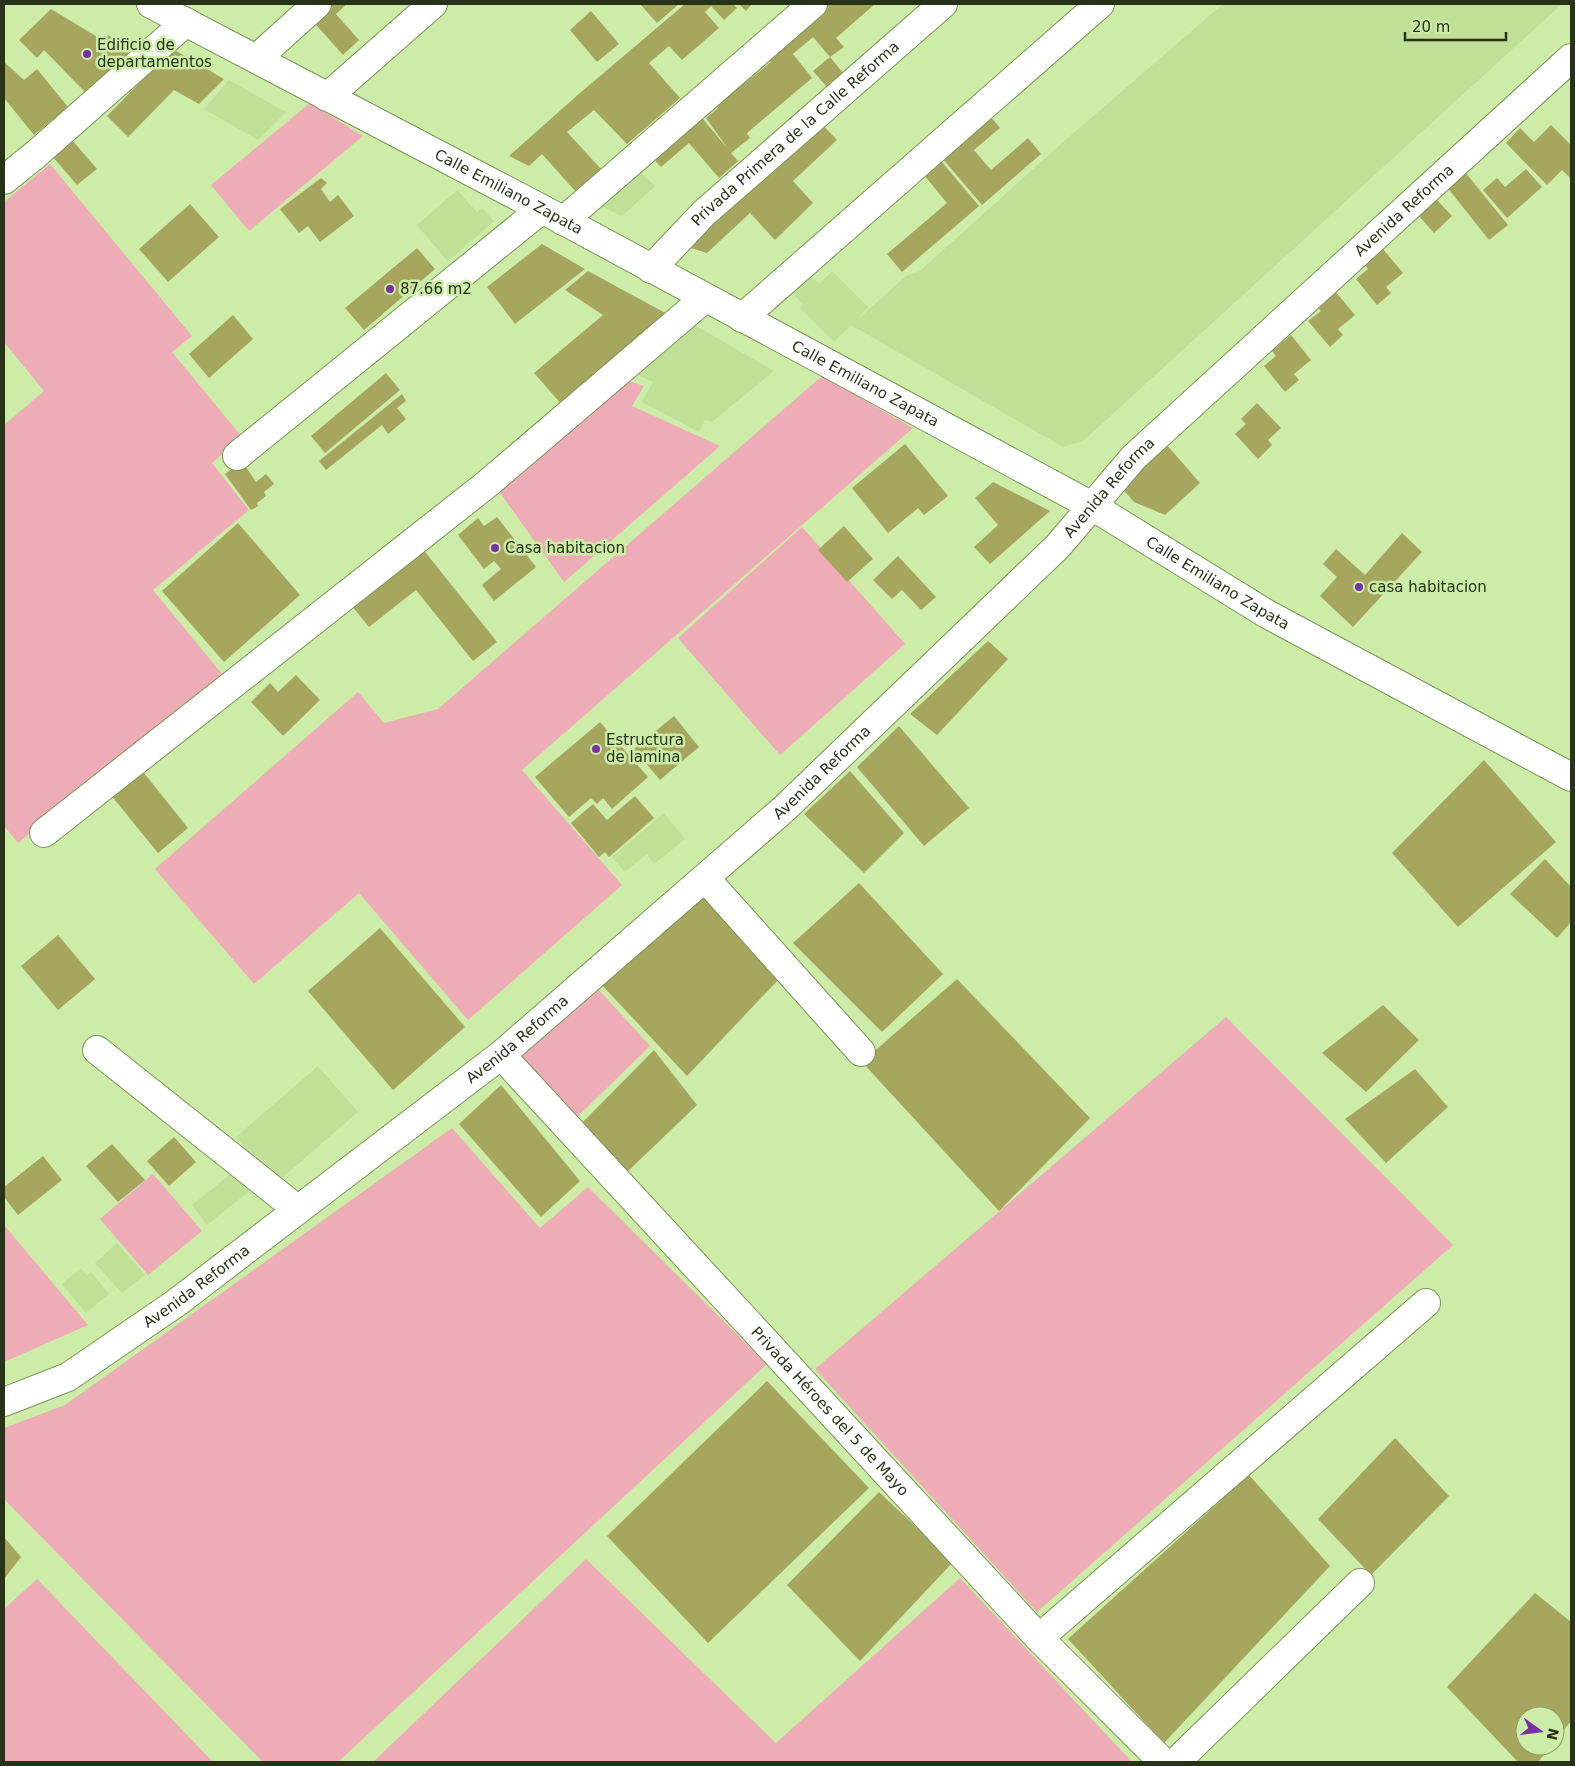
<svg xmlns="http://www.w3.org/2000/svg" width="1575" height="1766" font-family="'DejaVu Sans',sans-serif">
<rect width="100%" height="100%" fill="#cceca8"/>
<path fill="#bfe096" d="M1223 4H1562L1083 441 1063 447 851 325 834 342 800 308 803 304 792 293 810 275 820 284 832 271 868 307 856 321 906 276 920 271 1061 144Z
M229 80 286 112 258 140 204 109Z
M633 165 655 186 622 216 592 202Z
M457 190 477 212 482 208 494 221 448 262 417 225Z
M693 324 774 371 712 422 705 420 699 432 642 402 653 382 636 374Z
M664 813 685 839 654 864 647 854 625 872 612 857Z
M318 1066 358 1112 276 1183 236 1137Z
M237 1169 252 1189 207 1225 192 1205Z
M117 1243 145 1275 122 1293 95 1263Z
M81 1268 87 1276 91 1272 109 1294 86 1313 62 1284Z"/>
<path fill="#eeacb7" d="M310 103 363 136 249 231 211 185Z
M50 164 192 336 172 352 242 437 212 463 249 510 153 590 222 674 18 843 4 826V425L44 391 4 342V202Z
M822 376 913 428 522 770 622 885 468 1020 359 893 254 984 155 869 358 692 384 723 438 709Z
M629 381 644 386 632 406 720 446 564 582 498 490Z
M802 527 905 644 780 755 678 638Z
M598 989 650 1046 573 1121 516 1057Z
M1226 1017 1453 1245 1037 1612 815 1369Z
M452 1128 540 1228 588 1187 767 1364 338 1762H263L4 1499V1428L65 1405Z
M153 1174 202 1231 148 1275 100 1219Z
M4 1225 88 1325 4 1362Z
M586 1559 776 1743 960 1578 1132 1762H373Z
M37 1579 213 1762H4V1609Z"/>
<path fill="#a7a65e" d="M325 4H347L336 14 359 40 343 55 310 18Z
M640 4H679L657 23Z
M685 4H733L737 8 724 20 711 6 705 12 719 28 682 60 669 46 649 63 680 98 627 144 594 110 567 132 601 169 576 192 542 154 529 166 509 156 580 93Z
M739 4H752L746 11Z
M823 4H875L836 38 844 47 830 57 843 73 826 86 813 71 830 57 813 37 793 54 812 78 747 133 750 138 731 153 738 161 719 178 689 143 661 167 649 154 697 112 728 149 706 118 718 108 711 99 739 76 745 83 771 62 764 53Z
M51 9 104 41 108 35 132 49 87 94 44 50 37 58 19 40Z
M591 11 619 44 597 62 570 30Z
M173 49 224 79 199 104 174 90 128 137 107 116Z
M4 62 24 80 37 69 68 107 34 135 4 98Z
M985 110 1000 128 974 150 991 170 1028 138 1041 154 982 205 937 152Z
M817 119 837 140 793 181 813 203 775 240 750 213 707 253 681 245Z
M1551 125 1571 145V179L1562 170 1547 185 1506 143 1520 128 1534 142Z
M72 140 97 169 77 185 53 157Z
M936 155 979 206 902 272 887 254 947 203 919 169Z
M1526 169 1542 187 1507 218 1483 190 1497 178 1505 187Z
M1465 172 1508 225 1489 240 1447 187Z
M321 178 327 183 321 189 330 202 338 195 354 216 320 242 308 226 299 233 280 209Z
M1436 199 1452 216 1434 233 1418 215Z
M190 204 219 237 168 282 139 249Z
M542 244 585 269 515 324 487 287Z
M417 248 435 269 364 330 345 308Z
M1383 249 1403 273 1386 287 1391 293 1377 305 1356 279 1368 269 1364 264Z
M588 271 669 315 563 406 534 373 603 315 565 290Z
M1335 291 1355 315 1338 329 1343 335 1330 347 1308 321 1321 311 1317 306Z
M233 315 253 339 209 378 189 354Z
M1291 335 1311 360 1294 374 1299 380 1285 392 1264 366 1276 356 1272 351Z
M386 373 400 390 325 453 311 436Z
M402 394 406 401 397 408 406 419 388 434 382 425 326 470 319 461Z
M1257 403 1281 428 1268 440 1272 445 1258 459 1235 434 1246 424 1241 419Z
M905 444 948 496 924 515 918 508 888 533 852 488Z
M1166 444 1200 483 1165 515 1134 502 1120 486Z
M242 461 256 482 266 474 274 484 264 492 266 496 257 503 258 506 251 510 225 474Z
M993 482 1050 511 990 564 974 547 998 525 975 498Z
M497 517 536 567 494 601 482 585 501 569 494 561 484 569 458 535 478 518 484 526Z
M238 523 300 595 224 662 162 591Z
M844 526 873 559 847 582 818 550Z
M1402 533 1422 552 1353 627 1320 596 1337 577 1323 564 1336 549 1365 575Z
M418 543 497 642 473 661 416 590 369 627 347 600Z
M898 556 936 597 921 610 902 590 892 599 873 580Z
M988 641 1008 659 937 735 910 714Z
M296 675 320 700 283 736 251 702 270 683 278 692Z
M674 716 699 747 660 780 634 749Z
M600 722 648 777 612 809 603 798 597 804 591 798 569 817 535 777Z
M899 726 969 808 924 846 857 767Z
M1484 760 1556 842 1458 927 1392 853Z
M136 763 188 828 158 853 106 789Z
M850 771 904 833 864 873 804 814Z
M635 796 654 818 609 857 605 852 599 857 571 823 593 804 607 820Z
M1545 859 1571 887V922L1557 938 1510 894Z
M859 883 943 974 882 1032 793 943Z
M702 892 779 979 687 1076 601 984Z
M380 928 465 1027 393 1090 308 991Z
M58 935 95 979 58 1010 21 966Z
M957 979 1090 1118 999 1211 862 1062Z
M1383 1005 1419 1040 1366 1092 1322 1053Z
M654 1050 697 1105 624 1175 578 1127Z
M1415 1069 1448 1107 1386 1163 1345 1119Z
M501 1085 580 1181 541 1217 459 1124Z
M174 1137 196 1162 169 1186 147 1161Z
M112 1144 145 1180 118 1202 86 1166Z
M43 1156 62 1180 18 1215 4 1197V1187Z
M767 1381 869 1488 708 1643 607 1536Z
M1395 1438 1449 1496 1371 1575 1318 1519Z
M1249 1475 1330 1566 1164 1743 1068 1639Z
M879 1492 953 1562 860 1661 787 1585Z
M4 1537 21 1557 4 1579Z
M1535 1593 1571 1622V1721L1555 1741V1716H1525V1746H1551L1538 1762H1518L1447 1687Z"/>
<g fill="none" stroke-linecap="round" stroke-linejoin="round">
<g stroke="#7a9656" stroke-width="30">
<g id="minor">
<path id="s1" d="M151 4 542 209 1092 506 1267 614 1571 777"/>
<path d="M256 59 317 4"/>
<path d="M327 97 433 4"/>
<path d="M4 180 35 155 186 22"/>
<path d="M563 221 813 4"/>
<path id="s2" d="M651 269 704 213 943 4"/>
<path d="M742 318 1100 4"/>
<path d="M237 456 542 209"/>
<path d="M44 833 487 484 705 298"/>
<path d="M705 878 861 1052"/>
<path d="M97 1050 297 1209"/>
<path id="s3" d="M501 1055 1039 1638 1163 1762"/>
<path id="s4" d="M4 1402 68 1377 176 1303 501 1055 785 808 1058 546 1134 457 1571 58"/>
<path d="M1039 1638 1426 1303"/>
<path d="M1176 1762 1360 1583"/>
</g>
</g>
<use href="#minor" stroke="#fff" stroke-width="28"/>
</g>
<g fill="#7631a5" stroke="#cceca8" stroke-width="2">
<circle cx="87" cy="54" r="5"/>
<circle cx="390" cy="289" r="5"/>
<circle cx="495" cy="548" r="5"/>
<circle cx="1359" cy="587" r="5"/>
<circle cx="596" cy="749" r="5"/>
</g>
<g text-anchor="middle" stroke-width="5" stroke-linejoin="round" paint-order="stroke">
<g font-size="15" fill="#273318" stroke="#cceca8" text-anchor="start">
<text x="97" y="50">Edificio de<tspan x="97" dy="17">departamentos</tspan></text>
<text x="400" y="294">87.66 m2</text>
<text x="505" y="553">Casa habitacion</text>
<text x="1369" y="592">casa habitacion</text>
<text x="606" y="745">Estructura<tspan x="606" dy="17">de lamina</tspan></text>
</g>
<g font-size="15" fill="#273318" stroke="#cceca8">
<text dy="5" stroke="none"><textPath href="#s2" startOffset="198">Privada Primera de la Calle Reforma</textPath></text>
<text dy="5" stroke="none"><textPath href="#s1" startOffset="404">Calle Emiliano Zapata</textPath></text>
<text dy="5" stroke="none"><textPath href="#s4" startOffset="1846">Avenida Reforma</textPath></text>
<text dy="5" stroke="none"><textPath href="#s1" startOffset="809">Calle Emiliano Zapata</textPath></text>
<text dy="5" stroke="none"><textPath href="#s4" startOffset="1441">Avenida Reforma</textPath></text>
<text dy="5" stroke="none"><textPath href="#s1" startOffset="1214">Calle Emiliano Zapata</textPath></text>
<text dy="5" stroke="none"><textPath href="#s4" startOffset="1036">Avenida Reforma</textPath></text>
<text dy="5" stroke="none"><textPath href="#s4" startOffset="631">Avenida Reforma</textPath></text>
<text dy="5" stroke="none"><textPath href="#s4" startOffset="226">Avenida Reforma</textPath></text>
<text dy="5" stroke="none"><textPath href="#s3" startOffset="485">Privada Héroes del 5 de Mayo</textPath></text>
</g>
</g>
<rect width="1575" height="1766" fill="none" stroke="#273318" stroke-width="10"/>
<g transform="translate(1540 1731) rotate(104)"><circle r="24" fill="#cceca8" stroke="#8aa26e"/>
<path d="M0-4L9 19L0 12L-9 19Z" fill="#7631a5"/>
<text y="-8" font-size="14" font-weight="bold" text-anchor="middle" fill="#273318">N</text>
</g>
<path d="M1405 32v8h101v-8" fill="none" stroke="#273318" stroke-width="2.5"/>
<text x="1412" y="32" font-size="15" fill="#273318" stroke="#cceca8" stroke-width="4" paint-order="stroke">20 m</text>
</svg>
